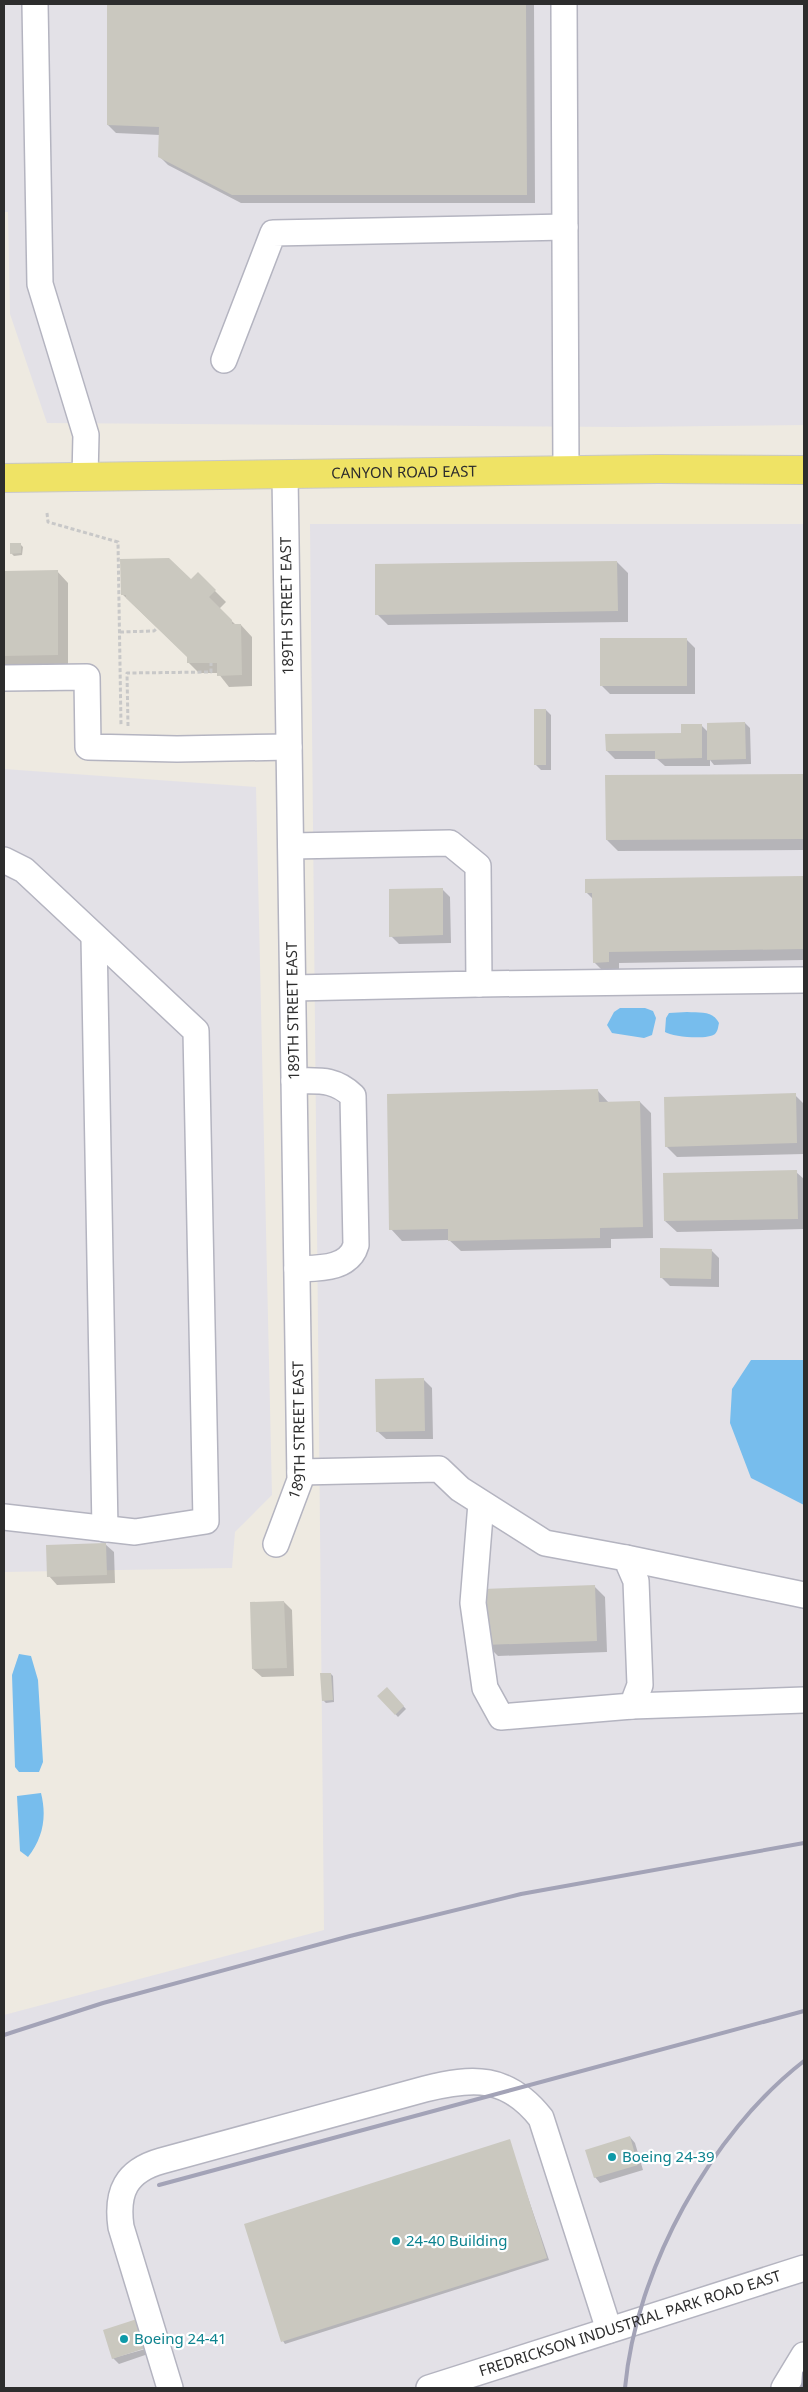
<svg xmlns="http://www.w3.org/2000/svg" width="808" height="2392" font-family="'Noto Sans',sans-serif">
<rect width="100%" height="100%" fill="#eeeae1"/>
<path fill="#e3e1e7" d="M4 4H804V425L622 427 47 423 10 314 8 212H4Z
M310 524H804V2388H4V2015L324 1930Z
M4 769 256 787 272 1495 235 1532 232 1568 4 1572Z"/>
<path fill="#77bded" d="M620 1008H645L653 1011 656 1018 652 1035 644 1038 612 1033 607 1025 614 1012Z
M687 1012C701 1013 712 1010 719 1023 718 1027 718 1031 715 1034 708 1040 672 1037 665 1032L666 1018 669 1013Z
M751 1360H804V1505L751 1478 730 1423 732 1389Z
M19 1654 31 1656 38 1680 43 1762 39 1772H19L15 1767 12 1675Z
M41 1793C47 1817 43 1838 28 1857L20 1851 17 1796Z"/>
<path fill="#0003" d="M108 4H534L535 203H241L168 165 160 157V135L116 133 108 125Z
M20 544 23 547 22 555 14 556 11 553Z
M617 562 628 573V622L388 625 377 614Z
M57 571 68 583V665L4 667V573Z
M198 574 226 602 219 609 236 625H241L252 637V686L229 687 218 673H199L188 662V657L122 594 191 581Z
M686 639 695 648V694H610L602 686Z
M546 710 551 715V770H541L535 764Z
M745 723 750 728 751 764 714 765 710 760V766H665L657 759H615L607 751 682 734 701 725 708 732Z
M804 775V850L618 851 607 840 606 776Z
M804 877V960L619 963V973H605L594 962 593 899 586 892V880Z
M442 889 450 897 451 943 399 944 391 936Z
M598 1091 609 1103 640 1102 651 1113 653 1238 611 1239V1248L461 1251 449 1240 402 1241 391 1229Z
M795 1095 804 1104V1154L677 1157 666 1146Z
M796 1172 804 1179V1229L677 1232 665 1221Z
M711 1250 719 1258V1287L670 1286 662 1278Z
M424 1380 432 1388 433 1439H386L377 1431Z
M105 1544 114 1552 115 1583 57 1585 49 1576Z
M594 1586 605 1597 607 1652 498 1656 487 1645Z
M284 1602 292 1610 294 1676 262 1677 253 1669Z
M331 1674 333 1676 334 1702 326 1703 323 1700Z
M387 1689 406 1709 398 1717 379 1696Z
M630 2137 635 2143 643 2170 600 2183 595 2177Z
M509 2141 549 2260 285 2344 283 2341Z
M149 2348 151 2353 119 2364 113 2358Z"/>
<path fill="#cac8bf" d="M107 4H526L527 195H232L158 157 159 127 107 125Z
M10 543H21V553L10 554Z
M169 558 191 579 198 572 216 590 209 597 232 620V624H241L242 675 217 676V663H187V657L126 598V595H121L120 559Z
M617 561 618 611 375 615V564Z
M58 570V655L4 656V571Z
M600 638H687V686H600Z
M534 709H546V765H534Z
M745 722 746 759 707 760V723Z
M681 724H702V758L655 759V751H606L605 734 681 733Z
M804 774V839L606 840 605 775Z
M804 876V949L609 952V962L593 963 592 893H585V879Z
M443 888V935L389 937V889Z
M598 1089 599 1102 640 1101 643 1227 600 1228V1238L448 1241V1229L389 1230 387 1094Z
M796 1093 797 1143 665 1147 664 1097Z
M797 1170 798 1219 664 1221 663 1173Z
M660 1248 712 1249 711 1279 660 1278Z
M424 1378 425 1431 376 1432 375 1379Z
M106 1543 107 1575 47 1577 46 1545Z
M595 1585 597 1641 485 1645 483 1589Z
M284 1601 287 1668 252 1669 250 1602Z
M320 1673H331L333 1700 322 1701Z
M387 1687 404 1706 395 1715 377 1696Z
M630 2136 638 2165 594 2178 585 2150Z
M510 2139 547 2258 281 2342 244 2224Z
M137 2319 146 2348 112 2359 103 2330Z"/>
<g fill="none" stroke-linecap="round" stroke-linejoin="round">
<g stroke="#b4b4c0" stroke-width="28">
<g id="minor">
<path d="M35 4 40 284 86 435 85 477"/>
<path d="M564 4 566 470"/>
<path d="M224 360 273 233 565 227"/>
<path d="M4 678 87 677 88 747 177 749 289 747"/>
<path d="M291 846 450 843 478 866 479 984 293 988"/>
<path d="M4 860 24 870 196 1031 206 1521 135 1532 4 1517"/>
<path d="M94 937 105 1529"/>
<path d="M479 984 804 980"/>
<path d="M294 1081C319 1081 334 1078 353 1096L356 1245C349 1270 317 1268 297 1269"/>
<path d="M300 1472 439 1469 460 1489 545 1543 626 1558 636 1581 640 1685 632 1706 501 1717 485 1688 473 1603 481 1503"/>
<path id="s1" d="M276 1544 300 1480 285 475"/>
<path d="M626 1558 804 1595"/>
<path d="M632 1706 804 1700"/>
<path d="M170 2388 121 2227C116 2192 126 2171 161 2161L425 2089C473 2077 507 2075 541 2118L609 2330"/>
<path id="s2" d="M429 2388 804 2268"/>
<path d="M784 2388 804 2355"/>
</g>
</g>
<g stroke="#c8c8c8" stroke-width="30">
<g id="major">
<path id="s3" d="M4 478 658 469 804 470"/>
</g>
</g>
<path stroke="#c8c8c8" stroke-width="3" stroke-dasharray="4 2.5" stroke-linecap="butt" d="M47 513 48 522 118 542 121 726
M120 632 154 631 157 628
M128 726 127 673 211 672V663"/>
<use href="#minor" stroke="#fff" stroke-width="25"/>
<use href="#major" stroke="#efe365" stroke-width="28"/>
<path stroke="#a3a3b7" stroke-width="4" d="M4 2035 103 2003 350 1936 521 1894 804 1843
M159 2185 804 2011
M625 2388C636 2269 710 2134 804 2061
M803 2388 804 2373"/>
</g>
<g fill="#0f9aa8" stroke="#fff" stroke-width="2">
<circle cx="612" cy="2157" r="5"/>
<circle cx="396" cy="2241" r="5"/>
<circle cx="124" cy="2339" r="5"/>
</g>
<g text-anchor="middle" stroke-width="4.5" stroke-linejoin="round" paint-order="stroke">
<g font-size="15" fill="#2d2d2d" stroke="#fff">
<text dy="5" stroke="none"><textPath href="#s3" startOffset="400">CANYON ROAD EAST</textPath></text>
<text transform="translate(287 606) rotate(-91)" y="5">189TH STREET EAST</text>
<text transform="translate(293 1011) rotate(-91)" y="5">189TH STREET EAST</text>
<text dy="5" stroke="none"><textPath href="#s1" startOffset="118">189TH STREET EAST</textPath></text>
<text dy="5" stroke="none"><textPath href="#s2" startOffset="211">FREDRICKSON INDUSTRIAL PARK ROAD EAST</textPath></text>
</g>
<g font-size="15" fill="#0d838f" stroke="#fff" text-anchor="start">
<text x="622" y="2162">Boeing 24-39</text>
<text x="406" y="2246">24-40 Building</text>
<text x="134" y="2344">Boeing 24-41</text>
</g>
</g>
<rect width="808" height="2392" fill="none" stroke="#2d2d2d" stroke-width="10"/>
</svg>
